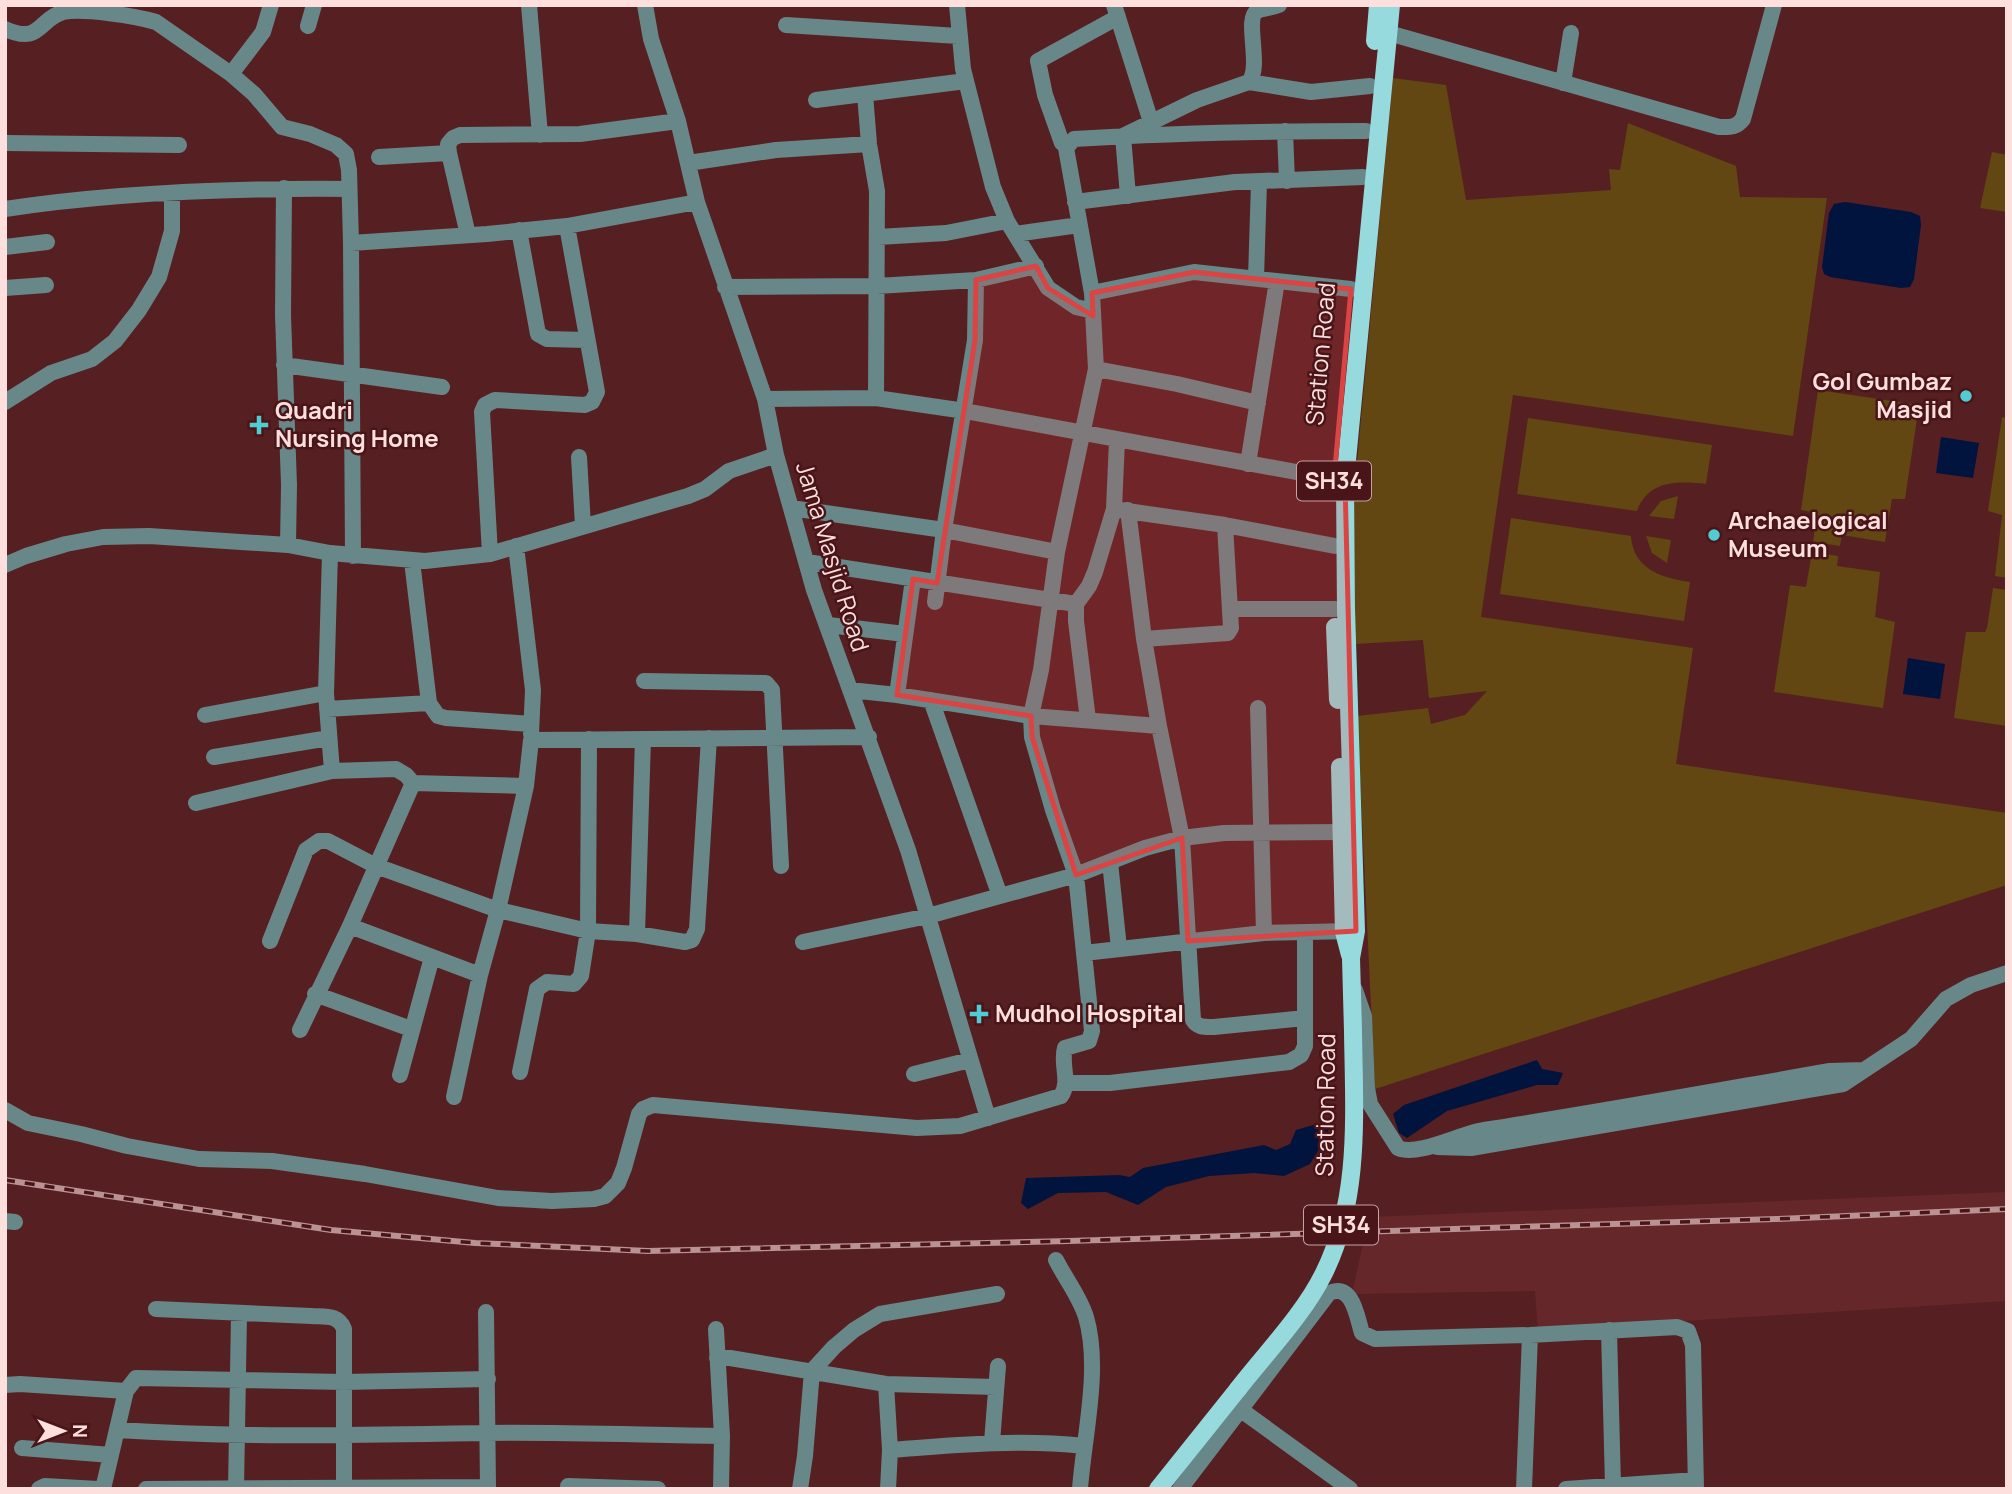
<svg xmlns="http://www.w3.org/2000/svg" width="2012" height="1494" font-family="Manrope,sans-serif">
<rect width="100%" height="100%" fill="#561f22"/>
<path fill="#65272a" d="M2007 1192V1301L1538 1330 1535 1291 1352 1294 1369 1217Z"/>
<path fill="#624712" d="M1393 78 1446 85 1466 200 1611 190 1609 169 1620 170 1628 123 1736 166 1740 197 1827 198 1793 436 1513 395 1481 617 1693 648 1676 764 2007 813V885L1375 1089 1357 716 1428 708 1431 724 1465 715 1487 691 1429 698 1423 640 1355 644 1354 494Z
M1992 152 2007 155V212L1980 208Z
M1818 390 1919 405 1905 499H1892L1885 542 1842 535 1840 546 1813 542 1817 513 1801 510Z
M2002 417 2007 418V578L1995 576 2002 515 1988 511Z
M1528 418 1712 445 1706 484C1678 481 1648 480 1637 511L1517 494Z
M1678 496 1674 519 1649 516 1661 501Z
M1511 518 1631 536C1633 569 1662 578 1690 582L1684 621 1500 594Z
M1646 536 1671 540 1667 563 1652 553Z
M1812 552 1838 556 1837 566 1880 572 1875 617 1895 622 1883 708 1774 692 1790 585 1806 587Z
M1993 588 2007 590V726L1954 718 1966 632H1985L1987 628Z"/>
<path fill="#01143d" d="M1845 202 1911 212 1920 216 1921 225 1914 279 1910 287 1901 288 1830 277 1824 274 1822 267 1829 213 1834 204Z
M1941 437 1979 443 1973 478 1936 473Z
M1908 658 1945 664 1940 699 1903 694Z
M1537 1060 1542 1069 1563 1073 1558 1085H1537L1447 1111 1407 1138 1399 1133 1393 1114 1404 1105Z
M1331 1120 1327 1136 1310 1164 1284 1176 1254 1173 1209 1176 1166 1187 1138 1205 1106 1192 1058 1193 1028 1209 1021 1203 1026 1178 1119 1175 1130 1177 1143 1168 1264 1145 1276 1150 1290 1144 1296 1130Z"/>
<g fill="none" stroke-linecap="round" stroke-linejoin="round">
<path stroke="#678789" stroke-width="16" d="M529 5 540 135
M645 5 651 39 678 121 697 202 765 399 776 455 814 590 908 850 988 1118
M957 5 963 69 993 187 1007 221 1048 288 1076 307 1093 311
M1114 5 1151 122
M786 25 958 36
M308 26 314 5
M5 29C41 45 38 19 63 12 83 8 136 16 156 22L231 74 254 94 282 127 310 134 336 145 346 154 349 170 351 243 353 556
M1378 30 1719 127C1730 127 1736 128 1743 119L1774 5
M231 74 263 32 271 5
M1249 82 1311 92 1370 86
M1563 83 1571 33
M865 94 869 144 877 191 876 398
M816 100 966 81
M1285 131 1287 181
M5 143 179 145
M1062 143 1045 95 1038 61 1118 17
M449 153 448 144 453 138 460 135 580 134 678 121
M379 157 449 153 468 235
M688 163 776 150 869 144
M284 188 283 315 289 485 288 545
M1128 196 1123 136 1197 100 1249 82C1262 66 1244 19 1257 11 1263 8 1272 8 1279 5
M1075 202 1235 182 1363 177
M5 209C118 192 235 188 349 189
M519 230 538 334 547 339 586 340
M1015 234 1079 225
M878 237 946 233 1007 221
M351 243 487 234 567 226 697 202
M5 247 47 242
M1256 278 1259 182
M725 287 877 286 976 280 1036 266
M5 288 46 285
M1092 293 1194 272 1351 289
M284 365 442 387
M1096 369 1177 384 1258 403
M765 399 876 398 965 411 1345 481
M5 402 51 373 92 359 115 341 139 310 159 277 172 231V194
M579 457 583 526
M1248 464 1277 281
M791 508 944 530 1057 552
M1120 510 1225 525 1335 546
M1128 510 1144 639 1159 726 1182 838 1193 1020C1198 1028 1205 1027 1214 1027L1305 1018
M516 546 533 690 531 734
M330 553 326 693 332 771
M490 554 482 412 485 405 495 400 585 405 592 402 597 392 567 226
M412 561 429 703
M807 562 1076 604
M5 565 26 556 66 544 103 537 149 536 288 545 330 553 425 561 490 554 688 496 705 489 729 471 776 455
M935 602 944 530 975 340 976 280
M1231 609H1335
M828 625 905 634
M1144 639 1228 633 1231 628 1225 525
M644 681 766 683 772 690 781 866
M850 690 897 695 1031 716 1159 726
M897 695 913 579
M931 700 1000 896
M1258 708 1264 933
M327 709 429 703 438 716 446 718 531 724
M205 715 326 693
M1088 720 1076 621V604L1089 586 1095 572 1114 509 1117 440
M214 757 329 738
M196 803 332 771 396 769 406 775 413 783
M1110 862 1119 948
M350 926 480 975
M637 934 643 739
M270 941 306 850 319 841H328L376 866 498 910 588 931 637 934 685 942 692 940 697 929 709 738
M803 942 928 916 1076 875 1145 848 1182 838 1224 833 1342 832
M1084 953 1264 933 1354 931
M1355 990 1364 1016 1367 1088 1370 1104 1398 1148C1418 1157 1462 1133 1484 1130 1600 1112 1715 1091 1830 1071L1862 1070
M315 994 411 1029
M300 1030 350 926 413 783 526 786
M520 1072 537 989 547 982 574 984 581 976 588 931 589 739
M914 1074 970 1060
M400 1075 432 957
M1066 1083H1110L1289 1062 1301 1055 1305 1046V932
M454 1097 480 975 498 910 526 786 531 740 869 737
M5 1110 28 1123 81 1134 127 1146 199 1159 272 1161 365 1174 498 1198 552 1201 594 1199 605 1196 618 1183 624 1168 639 1114 643 1109 653 1105 917 1128 960 1126 1061 1096C1071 1081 1060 1064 1065 1048L1089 1041 1092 1031 1076 875 1053 810 1032 737 1031 716 1041 670 1057 552 1096 369 1092 293 1066 148 1074 139C1171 133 1268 131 1366 131
M1437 1147 1471 1148 1843 1084 1911 1039 1946 999 1971 985 2007 973
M5 1221 15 1222
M1056 1260C1065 1278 1080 1297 1086 1317 1101 1368 1084 1435 1080 1489
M156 1309 311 1316C325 1317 338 1314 344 1329V1489
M486 1312 488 1487
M716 1329 722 1436 721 1489
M1609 1330 1613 1486
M717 1358H730L886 1384 996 1387
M886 1384 890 1450 888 1489
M5 1385 20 1384 126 1391
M1241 1410 1350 1489
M117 1430C239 1438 361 1435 483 1433 563 1432 642 1435 722 1436
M992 1442 998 1366
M22 1448 111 1455
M890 1450C955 1445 1018 1439 1084 1446
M568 1486 658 1489
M39 1489 45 1486 98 1489
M103 1489 126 1391 136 1378 344 1382 488 1379
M146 1489 488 1487V1489
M236 1489 239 1314
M800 1489 805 1456 812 1371 834 1347 854 1330 880 1314 997 1294
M1180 1489 1329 1293C1353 1282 1357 1318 1362 1333L1375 1339 1530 1335 1677 1327 1688 1331 1693 1345 1696 1489
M1524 1489 1530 1335
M1566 1489 1696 1480"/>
<path stroke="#96dade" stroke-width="18" d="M1375 41 1378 5
M1335 627 1338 700
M1340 767 1344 932 1350 955
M1353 1031 1351 958 1356 931 1346 609 1345 481 1391 5
M1158 1489 1238 1389"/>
<g stroke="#ba9292" stroke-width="6">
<path id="rail" d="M5 1180 331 1230 475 1243 648 1251 1069 1241 1776 1219 2007 1209"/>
</g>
<use href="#rail" stroke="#4a1518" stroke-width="3.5" stroke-dasharray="10" stroke-linecap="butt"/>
<path stroke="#96dade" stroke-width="18" d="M1238 1389C1266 1353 1304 1314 1324 1273 1361 1198 1354 1112 1353 1031"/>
</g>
<path fill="#dc4343" fill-opacity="0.2" stroke="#dc4343" stroke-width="5" stroke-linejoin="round" d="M1036 266 1048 288 1093 316 1092 293 1194 272 1351 289 1334 479 1345 481 1356 931 1188 941 1182 838 1076 875 1032 737 1031 716 897 695 913 579 937 583 975 340 976 280Z"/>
<g fill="#51ccd3" stroke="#4a1518" stroke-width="2.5">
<circle cx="1966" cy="396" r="7"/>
<path d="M255.5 414.5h7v7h7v7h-7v7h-7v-7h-7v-7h7z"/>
<circle cx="1714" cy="535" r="7"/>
<path d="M975.5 1003.5h7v7h7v7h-7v7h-7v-7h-7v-7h7z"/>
</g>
<g text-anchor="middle" stroke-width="5" stroke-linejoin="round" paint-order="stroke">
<g fill="#4a1518" stroke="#c7a2a3" stroke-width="2">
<rect x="1297" y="461.5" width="74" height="39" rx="5"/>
<rect x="1304" y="1205.5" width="74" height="39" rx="5"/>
</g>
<g font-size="23" font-weight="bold" fill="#fddfde">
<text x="1334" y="489">SH34</text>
<text x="1341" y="1233">SH34</text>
</g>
<g font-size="24" fill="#fddfde" stroke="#4a1518">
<text transform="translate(1321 354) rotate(-85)" y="8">Station Road</text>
<text transform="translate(832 557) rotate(73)" y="8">Jama Masjid Road</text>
<text transform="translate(1326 1105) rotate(-89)" y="8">Station Road</text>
</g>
<g font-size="24" font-weight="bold" fill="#fddfde" stroke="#4a1518" text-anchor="start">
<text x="1952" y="390" text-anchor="end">Gol Gumbaz<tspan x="1952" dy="28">Masjid</tspan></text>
<text x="275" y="419">Quadri<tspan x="275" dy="28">Nursing Home</tspan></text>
<text x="1728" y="529">Archaelogical<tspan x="1728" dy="28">Museum</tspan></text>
<text x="995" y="1022">Mudhol Hospital</text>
</g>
</g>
<rect width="2012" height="1494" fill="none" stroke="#fddfde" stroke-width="14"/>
<g transform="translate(63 1431) rotate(90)" stroke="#4a1518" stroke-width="5" paint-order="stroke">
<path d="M0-5L12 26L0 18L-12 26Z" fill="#fddfde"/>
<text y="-10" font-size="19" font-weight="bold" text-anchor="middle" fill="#fddfde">N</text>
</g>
</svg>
